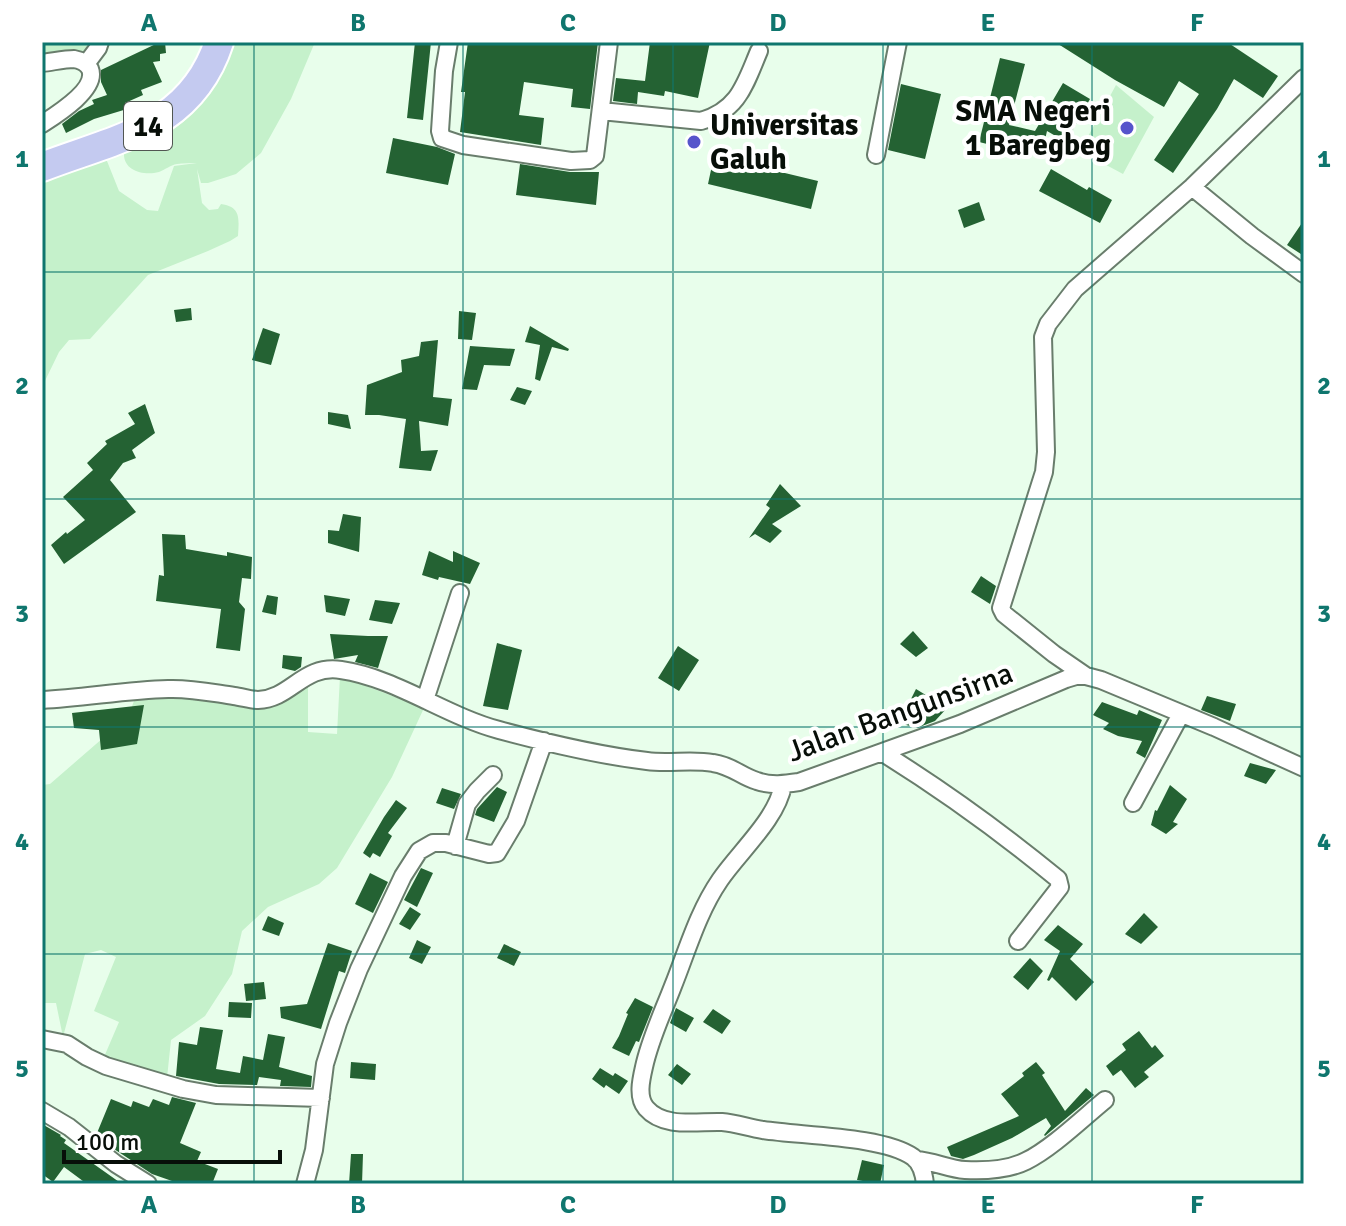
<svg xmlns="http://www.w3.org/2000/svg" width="1346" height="1226" font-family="Signika,sans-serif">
<rect width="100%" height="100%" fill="#e8feeb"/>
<path fill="#c5f1cb" d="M42 42H95L89 50 42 57Z
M235 42H315L291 99 261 153 236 174 208 183H201L197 169 202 203 209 210 218 209 221 204C241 207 239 218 238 236L230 241 208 251 148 275 90 339 69 340 59 352 42 387V183L82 163 105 156 119 191 147 210 158 211 174 166 197 163C191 163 183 163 177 164 170 165 165 170 159 172 144 176 123 171 124 153 136 148 148 144 159 138 197 119 220 81 235 42Z
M1116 85 1154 117 1123 174 1080 151Z
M340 676 424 708 392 777 337 868 319 884 268 907 242 931 232 974 205 1016 171 1040 167 1078 104 1057 119 1022 94 1011 116 957 101 950 85 954 63 1037 56 1003H42V785L50 784 103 738 120 740 135 698 167 696 203 697 255 708 308 681V732L337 734Z"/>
<path fill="#246233" d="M160 42H165L166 53 160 54V61L153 62 162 82 141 90 143 95 125 103 127 109 94 119 66 133 62 124 79 111 94 104 92 100 107 95 101 82V70Z
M415 42H431L423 120 407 118Z
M468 42H598L590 109 571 107 573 89 524 82 519 115 544 118 541 145 460 132 465 92H461Z
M650 42H710L698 98 665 91 664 96 638 92 637 104 613 101 616 78 645 81Z
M1055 42H1227L1278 76 1263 98 1234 79 1217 109 1173 173 1154 160 1199 94 1179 81 1164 107 1115 80Z
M1000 58 1025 64 1009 125 1035 131 1063 83 1090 99 1066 142 1047 131 1041 157 979 142Z
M901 84 941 94 925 159 888 150Z
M393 138 437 147 455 154 448 185 386 173Z
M714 156 818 181 811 209 708 184Z
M520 164 570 172H599L596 205 516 195Z
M1051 169 1087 190 1089 187 1112 200 1100 223 1039 191Z
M979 202 985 220 964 228 958 210Z
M1304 220V256L1287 245Z
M191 308 192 320 176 322 174 310Z
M459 311 476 313 472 340 458 339Z
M530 326 569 349 568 351 552 347 540 381 535 379 540 345 525 342Z
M263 328 280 334 271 365 252 360Z
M438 340 433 397 452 399 448 426 419 421 421 451 438 450 431 471 399 468 406 419 379 415H365L367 385 402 372 401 360 419 356 421 342Z
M470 346 515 349 510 366 484 365 477 390 462 389Z
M517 387 532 391 525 405 510 400Z
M145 404 155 433 132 450 136 458 123 463 110 480 136 512 64 564 51 545 66 532 67 534 85 520 63 497 93 470 87 463 107 444 105 441 135 424 128 413Z
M328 412 348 415 351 429 328 424Z
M780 484 801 506 772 524 782 531 770 543 755 534 749 538 770 508 766 505Z
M343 514 361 517 359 552 328 543V530L339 531Z
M162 534 185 535 186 549 227 556V552L252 557 251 579 242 578 239 602 245 609 240 651 216 648 221 609 156 601 159 575 164 576Z
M429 551 453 562V551L480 563 470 584 439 577 438 580 422 575Z
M981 576 996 586 990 604 971 592Z
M267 595 278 597 276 615 262 612Z
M324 595 350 599 345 616 326 612Z
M375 600 400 603 392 624 369 620Z
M913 631 928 648 916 657 900 644Z
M330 634 368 636H388L378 668 355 662 358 655 334 659Z
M497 643 522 650 508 710 483 706Z
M678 646 699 660 679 691 658 678Z
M283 655 302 657 301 667 295 671 282 668Z
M916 689 947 708 935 721 917 728 899 723Z
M1207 696 1236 704 1230 721 1201 710Z
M1102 702 1137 715 1139 710 1162 720 1145 758 1136 753 1142 741 1118 736 1103 729 1109 723 1093 715Z
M144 705 137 744 101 750 99 730 74 728 72 713Z
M1250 763 1276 770 1266 784 1244 776Z
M1170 785 1187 799 1173 822 1178 824 1166 834 1151 825 1155 810 1157 811Z
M497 787 507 792 494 822 475 815 477 809Z
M442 788 461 794 454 809 436 803Z
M396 800 407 808 388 833 392 836 380 857 373 853 370 858 363 853 384 817Z
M421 868 433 873 417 907 404 900Z
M370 873 388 882 373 913 355 904Z
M410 907 421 914 410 930 399 924Z
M1144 913 1158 927 1141 944 1125 934Z
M268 916 284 923 279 936 262 930Z
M1058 925 1083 944 1070 959 1094 982 1076 1001 1052 977 1049 981 1047 980 1060 951 1044 940Z
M417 940 431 947 422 964 409 958Z
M328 943 352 951 345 973 339 971 321 1029 281 1018 280 1007 307 1004Z
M504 944 521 952 514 966 497 958Z
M1030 958 1043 971 1028 990 1013 977Z
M264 982 266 999 246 1001 244 984Z
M635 998 653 1007 639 1042 636 1041 629 1056 612 1048 619 1036 628 1014 626 1013Z
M229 1002 252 1003 251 1018 228 1017Z
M676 1008 694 1018 686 1032 670 1023Z
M713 1009 731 1021 722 1034 703 1022Z
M200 1027 223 1030 216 1069 240 1073 243 1056 263 1060 268 1034 285 1037 279 1067 312 1076 311 1087 280 1086 281 1080 259 1077 257 1085 219 1084 176 1076 179 1042 197 1045Z
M1139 1031 1152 1048 1155 1045 1164 1056 1144 1072 1149 1077 1135 1088 1121 1070 1113 1076 1106 1066 1126 1050 1122 1044Z
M351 1062 376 1064 375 1080 350 1078Z
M1036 1062 1045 1073 1042 1075 1065 1111 1086 1088 1094 1095 1045 1136 1044 1135 1051 1126 1046 1118 1012 1138 974 1155 963 1159 951 1156 947 1147 1019 1116 1001 1094 1024 1076 1022 1073Z
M677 1064 691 1074 682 1085 668 1075Z
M600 1068 613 1076 615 1073 628 1081 619 1094 606 1085 604 1088 592 1079Z
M172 1097 196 1103 180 1143 201 1152 197 1161 218 1169 212 1184H171L172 1181 152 1174 114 1149 117 1141 97 1133 111 1099 131 1107 133 1101 149 1107 153 1099 169 1105Z
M42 1124 61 1135 60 1136 66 1140 64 1143 122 1184H87L64 1167 53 1182 42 1174Z
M351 1154H363L362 1184H349Z
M862 1160 884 1165 880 1184 857 1180Z"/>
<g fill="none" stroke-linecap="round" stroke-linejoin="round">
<g stroke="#697d6c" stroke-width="20">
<path id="minor" d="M449 42 444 71 440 131 442 138 463 145 571 161 590 160 595 156 609 42
M42 63C52 62 64 59 74 59 80 60 87 63 90 69 98 89 56 115 42 124
M86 64 98 48 100 42
M601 111 701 121C739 110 745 84 759 51
M876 155 898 42
M1192 187 1252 236 1304 274
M1086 676 1054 654 1004 614 1001 608 1044 472 1046 452 1043 337 1048 324 1075 289 1192 187 1304 78
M42 700C84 698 126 690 168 689 191 688 213 693 234 696 242 697 251 700 258 700 291 699 303 664 341 670 396 678 446 716 499 730 547 743 597 755 647 761 669 764 691 759 713 763 733 766 740 776 757 781 771 786 785 784 799 782L960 724 1066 679 1076 676H1086L1101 680 1214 727 1304 768
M425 700 460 593
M883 753C944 791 1002 833 1058 879L1060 887 1018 941
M783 785C777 819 739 852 720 880 698 912 687 951 673 986 663 1012 650 1039 644 1067 641 1080 637 1097 646 1108 664 1129 698 1121 722 1122 736 1123 749 1128 763 1130 802 1136 883 1136 913 1157 921 1163 924 1174 925 1184
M1133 803 1181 714
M455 846 467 804 477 791 493 775
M42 1039 67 1044 87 1057 106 1066 183 1089 216 1095 321 1098
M42 1111 69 1127 116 1164 148 1184
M916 1160C934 1161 948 1169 965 1170 985 1171 1008 1170 1026 1161 1051 1149 1083 1118 1105 1100
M305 1184 314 1150 325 1064 338 1023 359 969 403 876 419 851 433 843H446L489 854 497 853 516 821 544 741"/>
</g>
<g stroke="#fff" stroke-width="32">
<path id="trunk" d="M42 167C117 138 191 128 219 42"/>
</g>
<use href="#minor" stroke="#fff" stroke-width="16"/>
<use href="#trunk" stroke="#c4caf0" stroke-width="28"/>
</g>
<path fill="none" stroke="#0f766e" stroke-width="2" stroke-opacity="0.55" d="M254 42V1184M463 42V1184M673 42V1184M883 42V1184M1092 42V1184M42 272H1304M42 499H1304M42 727H1304M42 954H1304"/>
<g fill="#5654cb" stroke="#fff" stroke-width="3">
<circle cx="1127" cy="128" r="8"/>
<circle cx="694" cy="142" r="8"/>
</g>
<g text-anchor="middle" stroke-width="8" stroke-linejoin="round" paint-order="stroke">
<rect fill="#fff" stroke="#515652" stroke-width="2" x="124" y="102" width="48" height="48" rx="6"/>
<g font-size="28" font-weight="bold" fill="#070e08">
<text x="148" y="136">14</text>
</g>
<g font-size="30" font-weight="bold" fill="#070e08" stroke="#fff" text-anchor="end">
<text x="1111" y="121">SMA Negeri<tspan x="1111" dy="34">1 Baregbeg</tspan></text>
<text x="710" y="135" text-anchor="start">Universitas<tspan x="710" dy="34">Galuh</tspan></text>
</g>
<g font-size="30" fill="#070e08" stroke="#fff">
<text transform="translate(900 712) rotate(-20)" y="10">Jalan Bangunsirna</text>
</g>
</g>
<rect width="1346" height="1226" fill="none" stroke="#ffffff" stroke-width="88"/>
<path d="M64 1150v12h216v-12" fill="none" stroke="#070e08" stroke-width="4"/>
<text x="76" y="1150" font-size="24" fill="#070e08" stroke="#ffffff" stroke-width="6" paint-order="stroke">100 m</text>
<rect x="44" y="44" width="1258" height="1138" fill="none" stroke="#0f766e" stroke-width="3"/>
<g font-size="26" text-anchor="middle" font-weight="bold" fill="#0f766e">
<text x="149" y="31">A</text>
<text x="358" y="31">B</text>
<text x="568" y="31">C</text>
<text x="778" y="31">D</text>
<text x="988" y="31">E</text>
<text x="1197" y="31">F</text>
<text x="22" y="167">1</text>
<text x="1324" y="167">1</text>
<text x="22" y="394">2</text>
<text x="1324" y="394">2</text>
<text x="22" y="622">3</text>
<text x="1324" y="622">3</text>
<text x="22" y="850">4</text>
<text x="1324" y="850">4</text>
<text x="22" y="1077">5</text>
<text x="1324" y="1077">5</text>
<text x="149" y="1213">A</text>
<text x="358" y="1213">B</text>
<text x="568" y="1213">C</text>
<text x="778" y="1213">D</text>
<text x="988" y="1213">E</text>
<text x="1197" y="1213">F</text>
</g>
</svg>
